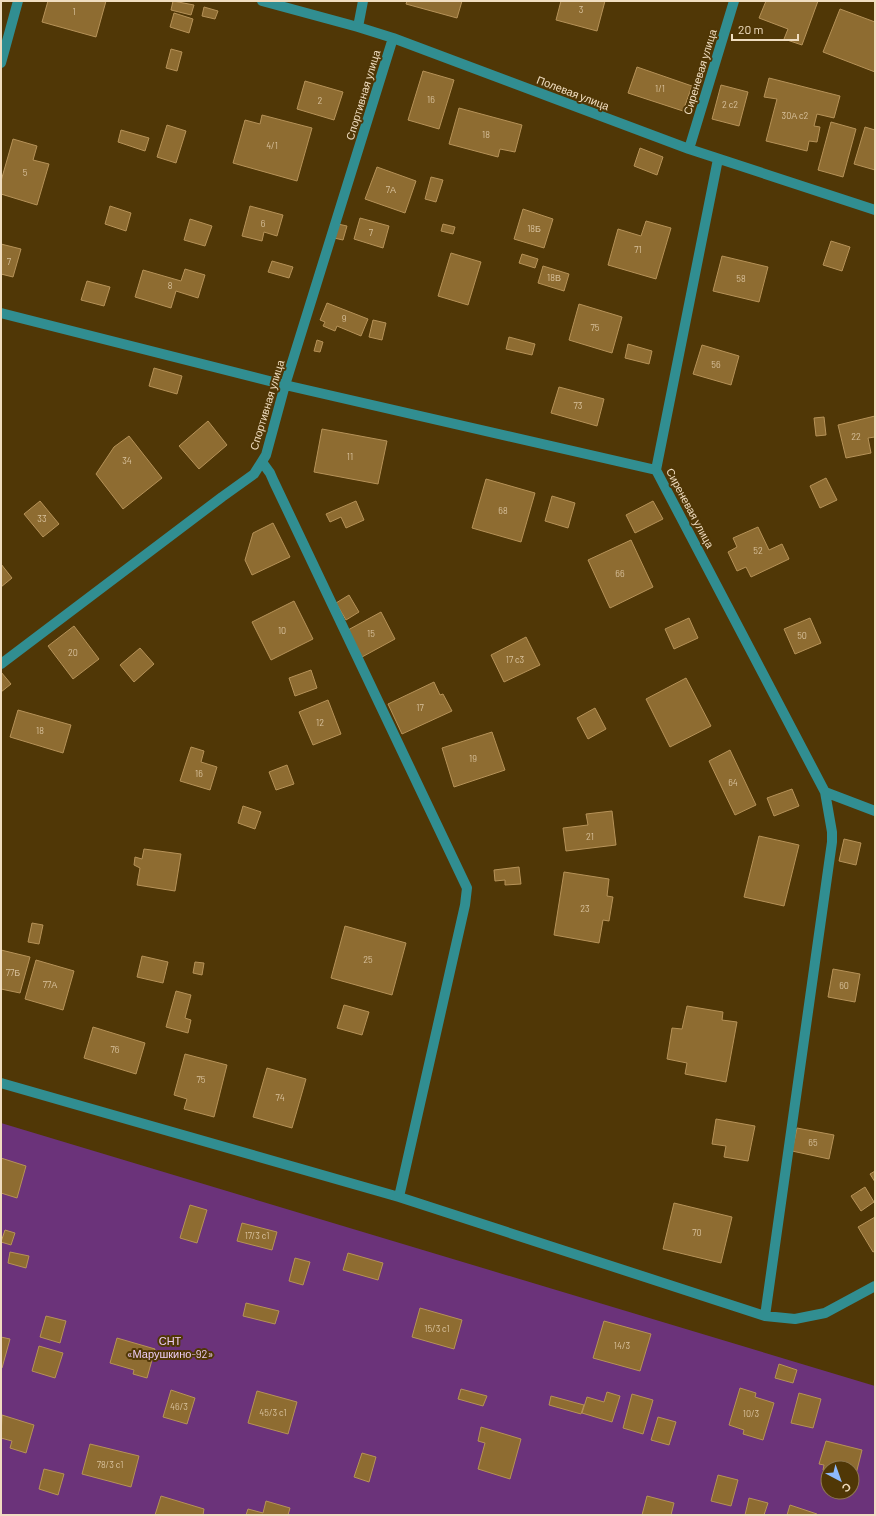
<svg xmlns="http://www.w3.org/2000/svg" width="876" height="1516" font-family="Barlow,sans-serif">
<rect width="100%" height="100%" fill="#503706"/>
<path fill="#6b337a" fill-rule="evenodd" d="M1 1123 875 1386V1515H1ZM828 1468H852V1492H828Z"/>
<path fill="#8e6c31" stroke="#b69258" d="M48 1H106L96 37 42 22Z
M173 1 194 5 191 15 171 10Z
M407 1H462L457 18 406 4Z
M561 1H605L597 31 556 20Z
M766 1H818L802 45 784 39 788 29 759 18Z
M204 7 218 11 215 19 202 16Z
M840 9 875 22V72L823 52Z
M174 13 193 19 189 33 170 27Z
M171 49 182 52 177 71 166 68Z
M637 67 692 86 683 111 628 93Z
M423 71 454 80 439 129 408 120Z
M769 78 840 96 834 118 817 114 814 126 820 127 817 142 809 141 807 151 766 141 777 99 764 97Z
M305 81 343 92 334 120 297 109Z
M721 85 748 92 739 126 712 119Z
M459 108 522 125 515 152 500 149 498 157 449 144Z
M262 115 312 128 297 181 233 163 245 120 260 124Z
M831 122 856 129 843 177 818 170Z
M167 125 186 131 176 163 157 157Z
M865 127 875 130V170L854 164Z
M121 130 149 138 145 151 118 142Z
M13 139 37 146 33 160 49 164 37 205 1 194V181Z
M640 148 663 157 657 175 634 166Z
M377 167 416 181 405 213 365 199Z
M431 177 443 180 436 202 425 199Z
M110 206 131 213 126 231 105 224Z
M250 206 283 215 277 236 264 232 262 241 242 236Z
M523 209 553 219 544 248 514 239Z
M360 218 389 226 383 248 354 239Z
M190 219 212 226 205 246 184 240Z
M646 221 671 228 656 279 608 265 618 229 641 236Z
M338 224 347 226 343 240 334 238Z
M443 224 455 227 453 234 441 231Z
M831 241 850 247 842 271 823 265Z
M1 244 21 249 13 277 1 274Z
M451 253 481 262 468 305 438 296Z
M522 254 538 259 535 268 519 263Z
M722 256 768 267 759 302 713 291Z
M272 261 293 267 289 278 268 272Z
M543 266 569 274 564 291 538 283Z
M185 269 205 275 198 298 176 291 171 308 135 297 143 270 181 281Z
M87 281 110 287 104 306 81 300Z
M327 303 368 319 361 336 337 326 335 331 323 326 325 322 320 320Z
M579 304 622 317 612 353 569 340Z
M373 320 386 323 382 340 369 337Z
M509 337 535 344 532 355 506 349Z
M317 340 323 342 320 352 314 351Z
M628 344 652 351 649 364 625 358Z
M702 345 739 356 731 385 693 374Z
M154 368 182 376 177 394 149 386Z
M559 387 604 399 597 426 551 413Z
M875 416V437L868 438 871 453 846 458 838 425Z
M824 417 826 435 816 436 814 418Z
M208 421 227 445 199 469 179 446Z
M322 429 387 441 378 484 314 472Z
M129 436 162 478 123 509 96 474 114 447Z
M826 478 837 500 820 508 810 486Z
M486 479 535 493 521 542 472 528Z
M552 496 575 503 568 528 545 521Z
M40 501 59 524 43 537 24 514Z
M356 501 364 520 346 528 341 517 330 522 326 514Z
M653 501 663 519 635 533 626 515Z
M273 523 290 557 252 575 245 560 253 533Z
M758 527 769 550 782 544 789 559 751 577 746 567 737 571 728 552 737 547 733 538Z
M631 540 653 587 610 608 588 560Z
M1 564 12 578 1 587Z
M349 595 359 612 346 620 336 603Z
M294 601 313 639 271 660 252 622Z
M381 612 395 639 362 657 348 630Z
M689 618 698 638 674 649 665 629Z
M810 618 821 643 795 654 784 629Z
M74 626 99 659 73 679 48 646Z
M526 637 540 665 504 682 491 655Z
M140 648 154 664 134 682 120 665Z
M311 670 317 688 295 696 289 678Z
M1 672 11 684 1 692Z
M686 678 711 726 670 747 646 699Z
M434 682 440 695 443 694 452 711 402 734 388 704Z
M328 700 341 734 313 745 299 712Z
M595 708 606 729 588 739 577 718Z
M18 710 71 725 63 753 10 737Z
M492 732 505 770 454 787 442 748Z
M191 747 204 751 201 762 217 767 210 790 180 781Z
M730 750 756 805 735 815 709 761Z
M287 765 294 784 276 790 269 772Z
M792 789 799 806 774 816 767 798Z
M243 806 261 812 255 829 238 823Z
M612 811 616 845 566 851 563 828 588 825 586 814Z
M759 836 799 845 784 906 744 897Z
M844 839 861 843 856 865 839 861Z
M144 849 181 854 175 891 137 885 140 868 134 865 135 857 142 859Z
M519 867 521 884 505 885V880L495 881 494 870Z
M564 872 609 879 607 896 613 897 609 921 603 920 599 943 554 935Z
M32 923 43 925 39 944 28 942Z
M345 926 406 943 392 995 331 978Z
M1 950 30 957 20 993 1 989Z
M142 956 168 962 163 983 137 977Z
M36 960 74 971 63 1010 25 999Z
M195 962 204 963 202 975 193 973Z
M833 969 860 974 855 1002 828 997Z
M176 991 191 995 185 1018 191 1020 188 1033 166 1027Z
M344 1005 369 1012 362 1035 337 1028Z
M687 1006 723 1012 722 1020 737 1022 726 1082 685 1074 687 1063 667 1059 672 1028 682 1029Z
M93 1027 145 1043 136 1074 84 1058Z
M185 1054 227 1065 214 1117 184 1109 187 1099 174 1095Z
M267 1068 306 1079 292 1128 253 1117Z
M716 1119 755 1126 748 1161 724 1157 726 1146 712 1144Z
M797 1128 834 1135 829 1159 792 1151Z
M1 1158 26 1166 17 1198 1 1193Z
M875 1171V1182L870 1174Z
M865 1187 874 1202 861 1211 851 1196Z
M674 1203 732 1217 721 1263 663 1249Z
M190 1205 207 1210 197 1243 180 1238Z
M875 1217V1251L873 1252 858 1227Z
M242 1223 277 1232 272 1250 237 1241Z
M5 1230 15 1233 11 1245 1 1242Z
M10 1252 29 1256 26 1268 8 1263Z
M348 1253 383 1263 378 1280 343 1270Z
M295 1258 310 1262 303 1285 289 1281Z
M246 1303 279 1311 275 1324 243 1316Z
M420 1308 462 1320 454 1349 412 1337Z
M46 1316 66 1321 60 1343 40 1337Z
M604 1321 651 1334 640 1371 593 1358Z
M1 1337 10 1339 2 1368H1Z
M117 1338 155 1349 147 1378 133 1374 134 1370 110 1363Z
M39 1346 63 1353 55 1378 32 1371Z
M779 1364 797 1370 793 1383 775 1378Z
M740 1388 756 1393 755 1397 774 1403 763 1440 743 1434 744 1430 729 1425Z
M461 1389 487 1396 483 1406 458 1399Z
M171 1390 195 1398 187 1424 163 1417Z
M257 1391 297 1402 288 1434 248 1423Z
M607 1392 620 1396 612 1422 582 1413 587 1397 604 1402Z
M799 1393 821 1399 813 1428 791 1423Z
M632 1394 653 1400 643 1434 623 1428Z
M551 1396 584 1405 581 1414 549 1405Z
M2 1415 34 1425 26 1453 10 1448 12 1441 1 1438Z
M658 1417 676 1422 669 1445 651 1440Z
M481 1427 521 1439 510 1479 478 1469 485 1443 478 1441Z
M826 1441 862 1450 855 1478H852V1468H828V1472L823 1470 824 1465 819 1464Z
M90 1444 139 1456 131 1487 82 1474Z
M362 1453 376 1457 369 1482 354 1477Z
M44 1469 64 1474 58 1495 39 1489Z
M718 1475 738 1480 731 1506 711 1501Z
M161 1496 204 1509 203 1515H155Z
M647 1496 674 1503 671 1515H642Z
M749 1498 768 1503 764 1515H745Z
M266 1501 290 1508 288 1515H246L248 1509 263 1513Z
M790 1505 817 1514V1515H787Z"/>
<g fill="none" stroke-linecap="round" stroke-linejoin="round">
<path stroke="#318e91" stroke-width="10" d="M262 1 358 27 393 38 689 149 875 210
M358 27 363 1
M1 63 18 1
M689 149 734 1
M718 159 656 470 825 792 832 832V842L765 1316
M1 313 285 385 656 470
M1 664 222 497 254 474 266 455 285 385 393 38
M825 792 875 811
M1 1083 399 1197 465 905 467 888 274 482 270 473 262 462
M399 1197 765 1316 795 1319 825 1313 875 1286"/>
</g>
<g text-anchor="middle" stroke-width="4" stroke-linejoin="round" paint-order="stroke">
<g font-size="9" fill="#d8c19c">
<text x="581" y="13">3</text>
<text x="74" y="15">1</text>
<text x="660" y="92">1/1</text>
<text x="431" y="103">16</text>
<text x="320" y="104">2</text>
<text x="730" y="108">2 с2</text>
<text x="795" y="119">30А с2</text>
<text x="486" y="138">18</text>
<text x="272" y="149">4/1</text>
<text x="25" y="176">5</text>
<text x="391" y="193">7А</text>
<text x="263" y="227">6</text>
<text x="534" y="232">18Б</text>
<text x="371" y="236">7</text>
<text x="638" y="253">71</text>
<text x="9" y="265">7</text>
<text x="554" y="281">18В</text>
<text x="741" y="282">58</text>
<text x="170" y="289">8</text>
<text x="344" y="322">9</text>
<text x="595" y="331">75</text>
<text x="716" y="368">56</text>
<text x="578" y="409">73</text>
<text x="856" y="440">22</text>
<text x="350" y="460">11</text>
<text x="127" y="464">34</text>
<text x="503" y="514">68</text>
<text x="42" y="522">33</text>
<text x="758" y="554">52</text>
<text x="620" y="577">66</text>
<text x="282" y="634">10</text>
<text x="371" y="637">15</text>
<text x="802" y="639">50</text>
<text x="73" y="656">20</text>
<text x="515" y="663">17 с3</text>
<text x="420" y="711">17</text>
<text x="320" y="726">12</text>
<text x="40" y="734">18</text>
<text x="473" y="762">19</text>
<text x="199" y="777">16</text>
<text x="733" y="786">64</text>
<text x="590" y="840">21</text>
<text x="585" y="912">23</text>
<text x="368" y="963">25</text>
<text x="13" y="976">77Б</text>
<text x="50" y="988">77А</text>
<text x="844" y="989">60</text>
<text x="115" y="1053">76</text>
<text x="201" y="1083">75</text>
<text x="280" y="1101">74</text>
<text x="813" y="1146">65</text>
<text x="697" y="1236">70</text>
<text x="257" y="1239">17/3 с1</text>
<text x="437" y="1332">15/3 с1</text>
<text x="622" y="1349">14/3</text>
<text x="179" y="1410">46/3</text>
<text x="273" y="1416">45/3 с1</text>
<text x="751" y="1417">10/3</text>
<text x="110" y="1468">78/3 с1</text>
</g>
<g font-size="11" fill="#f0ddc0" stroke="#503706">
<text transform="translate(700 72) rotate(-73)" y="4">Сиреневая улица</text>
<text transform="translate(573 93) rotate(21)" y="4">Полевая улица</text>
<text transform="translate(363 95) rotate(-73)" y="4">Спортивная улица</text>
<text transform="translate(267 405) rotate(-73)" y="4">Спортивная улица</text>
<text transform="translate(690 508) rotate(62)" y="4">Сиреневая улица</text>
</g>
<g font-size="11" fill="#edcdf5" stroke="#503706">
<text x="170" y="1345">СНТ<tspan x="170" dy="13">«Марушкино-92»</tspan></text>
</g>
</g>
<rect width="876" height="1516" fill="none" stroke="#f0ddc0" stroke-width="4"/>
<g transform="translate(840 1480) rotate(139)"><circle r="19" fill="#503706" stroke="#907950"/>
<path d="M0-3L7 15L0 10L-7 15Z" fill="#8db9fc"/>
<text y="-6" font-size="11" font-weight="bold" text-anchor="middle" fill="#f0ddc0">С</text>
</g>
<path d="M732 34v6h66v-6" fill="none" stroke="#f0ddc0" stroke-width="2"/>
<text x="738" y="34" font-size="12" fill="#f0ddc0" stroke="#503706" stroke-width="3" paint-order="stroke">20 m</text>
</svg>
